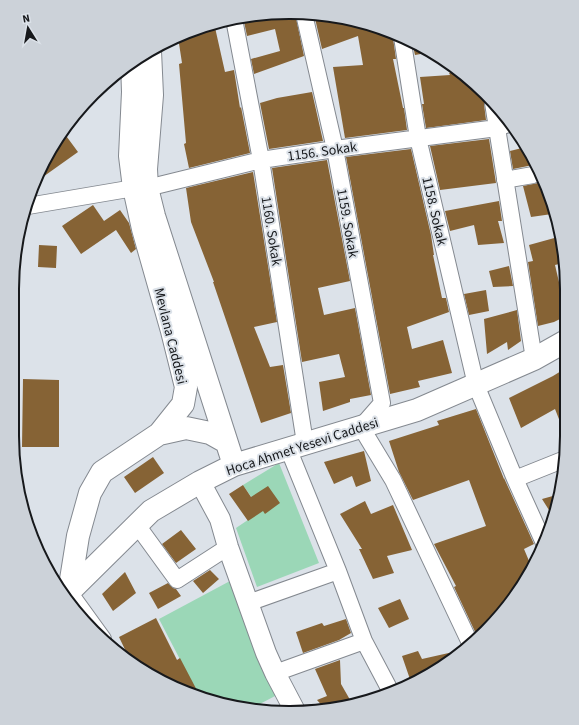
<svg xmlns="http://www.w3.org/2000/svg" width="579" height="725" font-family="'Source Sans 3',sans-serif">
<rect width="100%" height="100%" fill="#dce2e9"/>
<path fill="#9bd7b7" d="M279 463 319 563 257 587 236 528 261 511 243 485Z
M230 581 277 695 252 708 200 698 159 619Z"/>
<path fill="#866335" d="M271 13H295L304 56 254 74 251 59 280 51 275 29 247 36 243 17Z
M314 14H325L378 27 393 33V38L396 59H393L403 108H404L407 130 345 138 333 67 363 65 358 36 322 49Z
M214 23 225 72 234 70 240 108 241 107 250 153 189 168 184 144 186 143 179 64 182 63 178 37Z
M412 42 428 49 432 52 415 55Z
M460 72 472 81 487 96 484 100V104L486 120 426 128 422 104H424L420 77 450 75 449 73Z
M312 92 323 141 269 149 260 103 277 98Z
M64 133 78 152 33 184Z
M489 139 496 183 440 190 430 146Z
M526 147 531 154 533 165 513 169 510 151Z
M411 149 431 235 434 255H433L442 298H446L449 312 407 327 412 349 443 340 452 373 418 381 420 387 390 394 346 157Z
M327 160 350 281 318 288 324 315 355 308 371 395 350 399V402L323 411 319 382 345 377 339 354 302 362 272 168Z
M253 172 277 322 254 327 270 367 283 365 291 413 261 423 213 282H214L191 222 186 188Z
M538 183V184L545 183 548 193 552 214 531 217 523 186Z
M499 201 502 221H498L504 243 478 245 474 225 450 231 445 211Z
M93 205 104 221 120 210 129 223 136 249 131 253 116 230 81 254 62 226Z
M558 237 563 263 555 265 566 312V316L554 322 538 326 528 262 533 261 529 245Z
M39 245 57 246 56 268 38 267Z
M509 266 513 286 493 287 489 271Z
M486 290 489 311 469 315 464 294Z
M517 310 521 341 508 350 507 342 487 354 484 319Z
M566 368V437L555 409 521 428 509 398 553 376Z
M23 379 59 380V447H22Z
M476 409 504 479V478L534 544 524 549 532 568 510 605 478 638 454 587 456 586 434 544 486 526 469 480 413 500 399 472 389 441 439 425 437 421Z
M364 451 371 481 356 487 352 476 334 484 324 462Z
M153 457 164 473 135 493 124 477Z
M243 485 251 497 268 486 280 503 265 514 263 511 248 521 229 494Z
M560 494 558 507 554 518 542 499Z
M365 501 371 514 393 505 412 550 387 556 394 573 373 579 359 549H362L340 514Z
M181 530 196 549 176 563 162 544Z
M210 570 219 579 203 593 193 581Z
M125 572 136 593 113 611 102 594Z
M168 583 173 588 176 589 181 596 158 609 149 593Z
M400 599 409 619 389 628 378 608Z
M156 618 177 660 180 658 201 698 151 676 130 660 119 637Z
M346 619 351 633 339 640 303 653 296 632 322 623 324 626Z
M462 650V651L412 685 402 656 418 651 422 659Z
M340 660 341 684 353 705 344 708 325 709 317 700 327 696 315 669Z"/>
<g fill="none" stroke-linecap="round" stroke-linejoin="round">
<g stroke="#848990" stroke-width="18">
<path id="minor" d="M304 14 335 149 382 403 361 427 393 480 471 645
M234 19 261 160 305 443
M402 37 418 138 476 385 515 479 544 543
M493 103 534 359
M505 180 533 175 540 172
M28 206 134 188H147L261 160 335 149 497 128 511 123
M288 448 338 571 364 641 391 692
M515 479 565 459
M137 525 177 580 228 547
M69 592 103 639
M248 603 338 571
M275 673 364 641"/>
</g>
<g stroke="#848990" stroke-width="22">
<path id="tertiary" d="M200 482 220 519 228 547 266 653 275 673 295 711"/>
</g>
<g stroke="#848990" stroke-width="24">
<path id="secondary" d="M150 51 152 95 146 169 147 188 154 216 234 465
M159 434 186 428 210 433 226 442
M69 592 78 536 90 493 102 472 159 434 183 404 186 387 172 331 143 229 134 188 130 156 133 92 132 62
M67 594 151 511 200 482 234 465 417 410 534 359 566 341"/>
</g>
<use href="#minor" stroke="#fff" stroke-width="16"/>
<use href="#tertiary" stroke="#fff" stroke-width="20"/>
<use href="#secondary" stroke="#fff" stroke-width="22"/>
</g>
<g text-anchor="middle" stroke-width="4" stroke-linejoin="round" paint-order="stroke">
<g font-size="14" fill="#17191c" stroke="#dce2e9">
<text transform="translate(322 151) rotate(-8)" y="5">1156. Sokak</text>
<text transform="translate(435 211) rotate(77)" y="5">1158. Sokak</text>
<text transform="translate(348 223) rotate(80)" y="5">1159. Sokak</text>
<text transform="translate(272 231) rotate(81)" y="5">1160. Sokak</text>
<text transform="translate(171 336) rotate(76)" y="5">Mevlana Caddesi</text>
<text transform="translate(302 446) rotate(-18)" y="5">Hoca Ahmet Yesevi Caddesi</text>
</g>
</g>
<path d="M0 0H579V725H0ZM289 19H290A270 270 0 0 1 560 289V436A270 270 0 0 1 290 706H289A270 270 0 0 1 19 436V289A270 270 0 0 1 289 19Z" fill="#ccd2d9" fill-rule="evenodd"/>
<path fill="none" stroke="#17191c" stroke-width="2" d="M289 19H290A270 270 0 0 1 560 289V436A270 270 0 0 1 290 706H289A270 270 0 0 1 19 436V289A270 270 0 0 1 289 19Z"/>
<g transform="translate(28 28) rotate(349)" stroke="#dce2e9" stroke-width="3" paint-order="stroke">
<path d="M0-3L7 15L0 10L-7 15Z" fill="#17191c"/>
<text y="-6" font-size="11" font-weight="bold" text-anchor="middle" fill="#17191c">N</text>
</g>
</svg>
